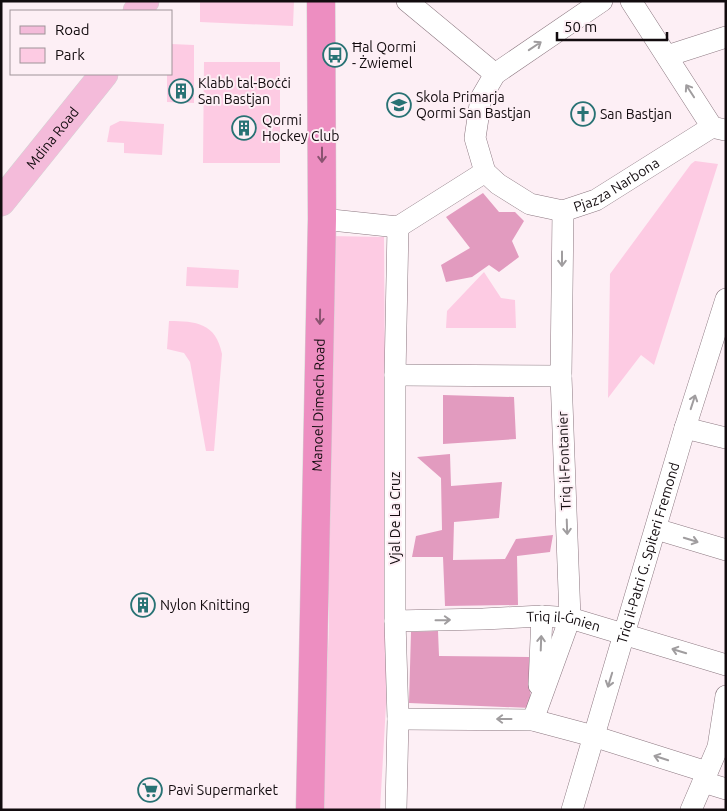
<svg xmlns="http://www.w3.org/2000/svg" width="727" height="811" font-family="Ubuntu,sans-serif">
<rect width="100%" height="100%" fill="#fdeff5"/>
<path fill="#fdcbe3" d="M200 1H294L293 26 200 22Z
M171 44 194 45V103L167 102V74H171Z
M204 62H280V163H203Z
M120 121 164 124 162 155 124 153V143L107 142 110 126Z
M695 161 718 164 654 365 641 355 608 398 610 274 691 164Z
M328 236 384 237 387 687 380 810H321L329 626Z
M187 267 239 270 238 288 186 286Z
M484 272 501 298 515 300 516 328H446L447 311Z
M169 321C196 321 216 323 222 354L214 451H206L190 362 184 353 167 349Z"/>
<path fill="#e29bbf" d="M483 193 499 212H515L524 221 512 241 519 257 499 272 489 265 472 277 446 282 441 265 470 248 446 217Z
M443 395 514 397 516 439 443 444Z
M450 454 451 486 502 482 499 518 454 522 453 560 505 559 516 539 553 535 550 552 517 556 518 605 445 606 443 557H412L416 536 442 530 441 478 417 457Z
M438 631 439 656 529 657 531 708 409 703 411 632Z"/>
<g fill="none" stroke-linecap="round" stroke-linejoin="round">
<g stroke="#8c7881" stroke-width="22">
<g id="minor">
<path d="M407 1 495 74"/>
<path id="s1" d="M602 1 495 74 481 98 475 138 485 172 498 184 530 204 563 211 596 200 712 127"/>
<path d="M631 1 712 127 725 130"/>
<path d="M667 56 726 37"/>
<path d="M322 219 398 227 485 172"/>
<path d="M395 375 561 376"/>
<path d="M685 428 726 438"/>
<path d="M656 529 726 550"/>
<path id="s2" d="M395 621 483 619 542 616 570 618 726 665"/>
<path d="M539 685 542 616"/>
<path d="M398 719 533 720 593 736 707 772"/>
<path d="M533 720 570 618 561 376 563 211"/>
<path d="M703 782 726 789"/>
<path d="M396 810 398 719 395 621V375L398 227"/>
<path id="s3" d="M572 810 685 428 726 299"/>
<path d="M691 810 718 747 726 696"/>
</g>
</g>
<g stroke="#d4d3d4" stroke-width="29">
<g id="major">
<path d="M137 11 145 1"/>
<path id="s4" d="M1 202 104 74"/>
</g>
</g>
<g stroke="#d4d3d4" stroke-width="29">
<g id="highway">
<path id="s5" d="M310 810 322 219 321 1"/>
</g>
</g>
<use href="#minor" stroke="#fff" stroke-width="21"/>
<use href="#major" stroke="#f4bbda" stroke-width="28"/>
<use href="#highway" stroke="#ed8ec1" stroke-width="28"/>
</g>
<defs><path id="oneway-shaft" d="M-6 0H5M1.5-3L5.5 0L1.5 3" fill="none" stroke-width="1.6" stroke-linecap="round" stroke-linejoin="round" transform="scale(1.25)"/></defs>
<g stroke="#a09d9f">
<use href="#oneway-shaft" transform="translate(535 46) rotate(-34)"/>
<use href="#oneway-shaft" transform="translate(690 91) rotate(-123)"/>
<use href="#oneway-shaft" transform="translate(562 259) rotate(90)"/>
<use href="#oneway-shaft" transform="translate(693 402) rotate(-72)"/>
<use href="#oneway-shaft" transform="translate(567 527) rotate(88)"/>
<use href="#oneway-shaft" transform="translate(691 540) rotate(17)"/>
<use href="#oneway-shaft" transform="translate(443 620) rotate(-1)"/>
<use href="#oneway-shaft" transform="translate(541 643) rotate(-88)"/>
<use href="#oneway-shaft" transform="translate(679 651) rotate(-163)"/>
<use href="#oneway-shaft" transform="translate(610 680) rotate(107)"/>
<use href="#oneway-shaft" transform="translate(504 719) rotate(-180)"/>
<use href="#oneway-shaft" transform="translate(661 758) rotate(-162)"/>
</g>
<g stroke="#8a5370">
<use href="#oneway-shaft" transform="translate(322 155) rotate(90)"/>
<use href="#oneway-shaft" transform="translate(320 317) rotate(91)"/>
</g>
<defs>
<g id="bus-ring" transform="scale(1.25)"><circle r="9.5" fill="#fdeff5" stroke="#287274" stroke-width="1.5"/><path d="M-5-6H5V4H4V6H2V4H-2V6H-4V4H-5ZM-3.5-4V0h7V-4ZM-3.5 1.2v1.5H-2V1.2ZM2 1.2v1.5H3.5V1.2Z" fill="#287274"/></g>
<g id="building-ring" transform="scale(1.25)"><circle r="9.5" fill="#fdeff5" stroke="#287274" stroke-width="1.5"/><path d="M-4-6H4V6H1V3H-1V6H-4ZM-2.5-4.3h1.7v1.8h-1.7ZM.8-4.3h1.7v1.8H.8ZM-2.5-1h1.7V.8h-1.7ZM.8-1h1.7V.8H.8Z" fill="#287274"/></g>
<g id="school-ring" transform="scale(1.25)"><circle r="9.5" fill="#fdeff5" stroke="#287274" stroke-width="1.5"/><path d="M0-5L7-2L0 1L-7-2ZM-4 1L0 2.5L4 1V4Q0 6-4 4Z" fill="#287274"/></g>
<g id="church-ring" transform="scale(1.25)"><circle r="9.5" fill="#fdeff5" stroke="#287274" stroke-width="1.5"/><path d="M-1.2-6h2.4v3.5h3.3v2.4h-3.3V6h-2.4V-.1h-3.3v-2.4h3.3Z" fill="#287274"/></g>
<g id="supermarket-ring" transform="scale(1.25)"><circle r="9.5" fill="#fdeff5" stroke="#287274" stroke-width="1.5"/><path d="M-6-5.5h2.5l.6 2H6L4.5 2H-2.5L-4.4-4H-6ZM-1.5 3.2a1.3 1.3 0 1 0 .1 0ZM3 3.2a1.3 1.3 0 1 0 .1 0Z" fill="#287274"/></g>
</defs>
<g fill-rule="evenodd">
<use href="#bus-ring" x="335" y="55"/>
<use href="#building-ring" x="181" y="91"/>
<use href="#school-ring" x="399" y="105"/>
<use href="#church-ring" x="583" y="114"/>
<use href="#building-ring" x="244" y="128"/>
<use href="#building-ring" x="143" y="605"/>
<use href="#supermarket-ring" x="150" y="790"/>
</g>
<g text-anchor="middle" stroke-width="4" stroke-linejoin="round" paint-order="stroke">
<g font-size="14" fill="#120b0e" stroke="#fdeff5" text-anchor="start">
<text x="352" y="52">Ħal Qormi<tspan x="352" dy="16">- Żwiemel</tspan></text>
<text x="198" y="88">Klabb tal-Boċċi<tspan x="198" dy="16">San Bastjan</tspan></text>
<text x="416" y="102">Skola Primarja<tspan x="416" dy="16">Qormi San Bastjan</tspan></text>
<text x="600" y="119">San Bastjan</text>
<text x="262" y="125">Qormi<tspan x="262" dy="16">Hockey Club</tspan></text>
<text x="160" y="610">Nylon Knitting</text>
<text x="168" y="795">Pavi Supermarket</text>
</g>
<g font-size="14" fill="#120b0e" stroke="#fdeff5">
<text dy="5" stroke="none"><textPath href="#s4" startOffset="82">Mdina Road</textPath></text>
<text dy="5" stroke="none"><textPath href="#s1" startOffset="382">Pjazza Narbona</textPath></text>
<text dy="5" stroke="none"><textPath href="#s5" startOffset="405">Manoel Dimech Road</textPath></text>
<text transform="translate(564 461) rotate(-92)" y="5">Triq il-Fontanier</text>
<text transform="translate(395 518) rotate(-90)" y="5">Vjal De La Cruz</text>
<text dy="5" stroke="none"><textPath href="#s3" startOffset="268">Triq il-Patri G. Spiteri Fremond</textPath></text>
<text dy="5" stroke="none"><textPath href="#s2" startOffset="169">Triq il-Ġnien</textPath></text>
</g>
</g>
<rect width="727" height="811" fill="none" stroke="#120b0e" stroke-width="5"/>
<rect x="10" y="10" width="162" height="65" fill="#fdeff5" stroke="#9f9499"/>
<rect x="20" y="26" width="25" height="8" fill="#f4bbda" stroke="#9f9499"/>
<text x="55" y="35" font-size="15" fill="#120b0e">Road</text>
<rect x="20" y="48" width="25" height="15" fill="#fdcbe3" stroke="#9f9499"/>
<text x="55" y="60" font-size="15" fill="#120b0e">Park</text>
<path d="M557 32v8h110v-8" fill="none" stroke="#120b0e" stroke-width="2.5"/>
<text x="564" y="32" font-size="15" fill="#120b0e" stroke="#fdeff5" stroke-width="4" paint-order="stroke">50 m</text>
</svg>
